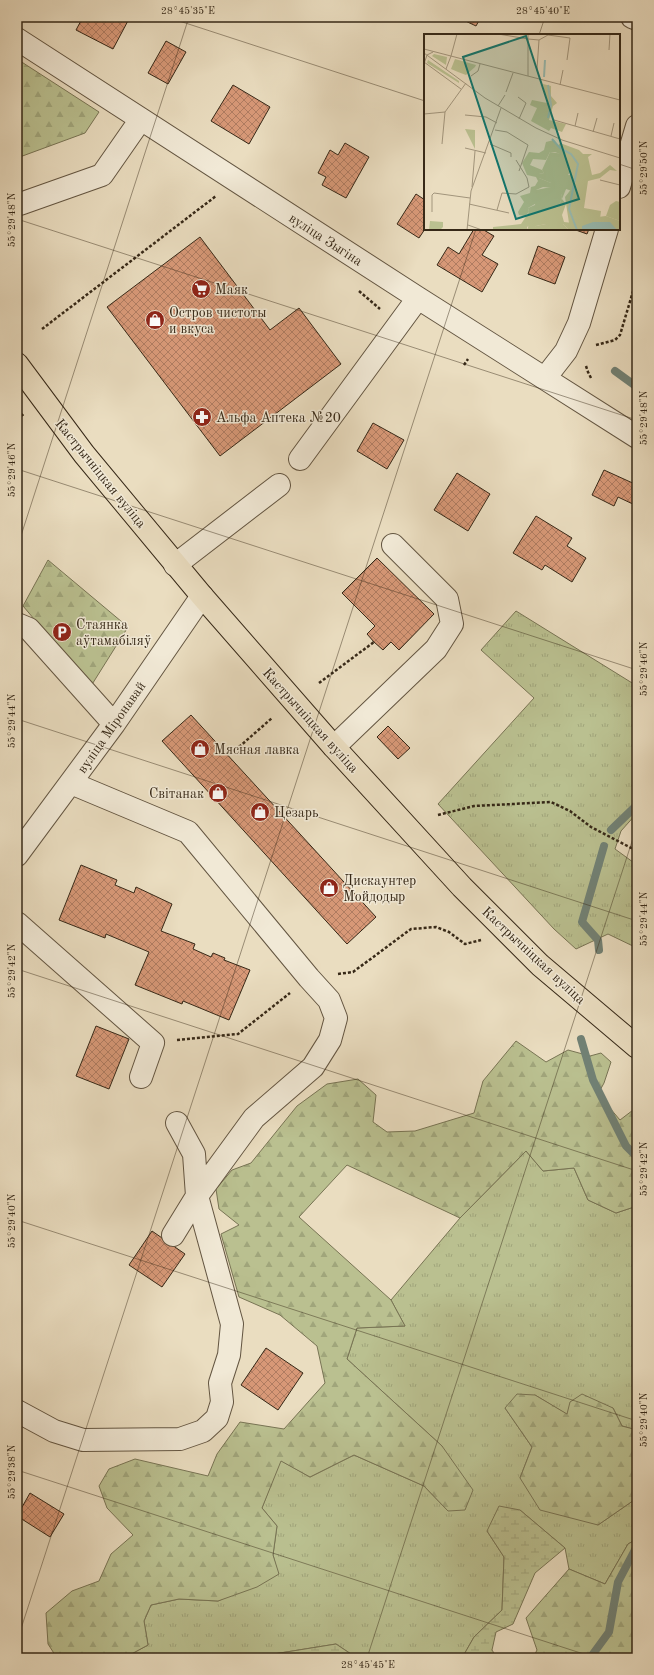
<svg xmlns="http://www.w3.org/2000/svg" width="654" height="1675" font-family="'Old Standard TT',serif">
<defs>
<pattern id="grass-tufts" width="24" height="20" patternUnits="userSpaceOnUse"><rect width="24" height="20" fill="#bac090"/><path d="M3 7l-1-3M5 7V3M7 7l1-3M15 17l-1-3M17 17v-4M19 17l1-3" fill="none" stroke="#a0a57b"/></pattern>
<pattern id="forest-firs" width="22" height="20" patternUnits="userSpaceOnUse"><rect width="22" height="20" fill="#bac090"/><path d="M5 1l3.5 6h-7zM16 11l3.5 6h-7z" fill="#a0a57b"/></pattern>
<pattern id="wetland-marsh" width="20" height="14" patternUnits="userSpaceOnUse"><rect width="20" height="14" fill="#bac090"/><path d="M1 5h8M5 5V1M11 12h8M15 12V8" fill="none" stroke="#a0a57b"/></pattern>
<pattern id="building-cross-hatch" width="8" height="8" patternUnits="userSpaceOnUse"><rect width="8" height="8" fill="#d79877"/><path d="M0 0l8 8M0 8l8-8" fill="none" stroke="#af7c61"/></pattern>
</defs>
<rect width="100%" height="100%" fill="#eaddc0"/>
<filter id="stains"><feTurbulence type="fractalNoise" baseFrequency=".005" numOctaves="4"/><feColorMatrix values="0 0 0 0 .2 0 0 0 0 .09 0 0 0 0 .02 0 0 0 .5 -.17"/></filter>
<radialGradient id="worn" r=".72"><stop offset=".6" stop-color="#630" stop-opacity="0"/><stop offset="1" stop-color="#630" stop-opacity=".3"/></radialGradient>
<path fill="url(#grass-tufts)" stroke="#787454" d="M516 611 637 686V813L621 831 615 849 637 865V948L608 934 576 949 554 929 438 804 534 698 481 650Z
M526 1151 543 1171 574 1168 588 1200 616 1213 637 1206V1341L633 1355 637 1366V1430L622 1426 613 1408 568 1415 535 1395 505 1408 532 1447 520 1478 598 1525 637 1498V1539L628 1544 605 1584 569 1569 565 1548 520 1510 487 1531 504 1557 502 1610 474 1637 462 1658H357L336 1644 249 1658H124L148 1645 144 1621 151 1605 179 1599 218 1601 278 1574 273 1555 277 1526 262 1508 280 1460 310 1477 354 1455 424 1486 448 1511 442 1446 347 1359 357 1328 405 1326 391 1300 460 1218Z"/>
<path fill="url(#forest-firs)" stroke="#787454" d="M17 59 99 112 85 133 17 158Z
M48 560 128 627 91 686 23 606Z
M516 1041 546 1062 568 1050 590 1056 601 1053 611 1062 604 1083 598 1094 620 1120 637 1107V1206L616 1213 588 1200 574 1168 543 1171 526 1151 460 1218 347 1165 299 1217 391 1300 405 1326 357 1328 347 1359 442 1446 473 1490 465 1510 448 1511 424 1486 354 1455 310 1477 281 1461 262 1508 277 1526 273 1555 279 1574 257 1587 218 1601 179 1599 151 1605 144 1621 148 1645 124 1658H57L48 1644 46 1613 72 1591 99 1581 111 1554 133 1535 107 1508 99 1486 109 1469 135 1459 208 1476 217 1454 240 1422 284 1429 325 1383 317 1346 280 1315 239 1297 221 1234 239 1225 219 1209 216 1189 232 1170 251 1163 297 1106 327 1084 358 1079 376 1095 373 1122 387 1132 415 1131 474 1113 483 1081Z
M517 1394 535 1395 567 1414 570 1402 582 1394 613 1408 622 1426 637 1430V1498L598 1525 540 1510 520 1478 532 1447 505 1408Z
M637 1539V1658H533L537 1650 526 1618 569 1569 605 1584 628 1544Z"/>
<path fill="url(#wetland-marsh)" stroke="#787454" d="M499 1506 520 1510 565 1548 535 1573 513 1624 496 1632 492 1650 497 1658H462L474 1637 502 1610 504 1557 487 1531Z
M336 1644 357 1658H249Z"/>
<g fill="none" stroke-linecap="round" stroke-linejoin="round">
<path stroke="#718175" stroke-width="8" d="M615 371 637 387
M611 830 637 805
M599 950 598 940 582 922 604 846
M581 1039 593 1080 626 1146 637 1157
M590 1658 609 1632 618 1582 637 1546"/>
</g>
<path fill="url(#building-cross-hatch)" stroke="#362817" d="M83 17H130L113 49 76 30Z
M457 17H481L476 26Z
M166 41 186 52 168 84 148 73Z
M233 85 270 107 249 144 211 121Z
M345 143 369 157 346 198 322 185 326 177 318 173 330 150 338 155Z
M416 194 425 200V229L419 238 397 224Z
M474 229H482L494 236 482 255 498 264 482 292 437 265 448 247 459 254Z
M573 229H589L587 234Z
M200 237 270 330 299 308 341 364 220 456 107 307Z
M538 246 565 257 555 284 528 274Z
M373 423 404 440 387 469 357 451Z
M604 470 637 485V506L618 497 614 506 592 495Z
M457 473 490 494 468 531 434 510Z
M536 516 572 538 567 546 586 558 572 582 545 565 542 570 513 553Z
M377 558 434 614 399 650 391 642 383 650 374 642 367 634 375 626 342 593Z
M191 715 376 917 347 944 162 741Z
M388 726 410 748 398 759 377 737Z
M81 865 117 880 115 885 134 893 136 887 172 904 161 931 195 944 193 949 211 957 213 953 225 958 224 960 250 970 229 1020 183 1001 182 1004 135 985 149 952 106 934 105 938 59 920Z
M96 1026 129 1039 109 1089 76 1076Z
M152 1231 185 1254 162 1287 129 1265Z
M266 1348 303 1373 278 1410 241 1385Z
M30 1493 64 1514 50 1537 17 1516Z"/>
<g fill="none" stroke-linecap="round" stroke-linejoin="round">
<g stroke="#635541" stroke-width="24">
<path id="minor" d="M632 17 637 19
M17 39 418 298 637 437
M619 187 637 126
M20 204 102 175 141 119
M545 378 566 351 579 323 607 229
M300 459 418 298
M175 565 279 485
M17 624 29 629 114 724
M334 747 436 649 452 624 447 599 393 545
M71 783 188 832 309 978 329 1000 336 1018 330 1040 313 1067 254 1118 197 1196 173 1235
M17 855 114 724 202 596
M17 923 153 1043 141 1077
M17 1411 54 1431 83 1440 180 1439 203 1431 217 1418 222 1402 220 1383 229 1355 232 1324 197 1196 194 1154 177 1123"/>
</g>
<g stroke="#362817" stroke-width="24">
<path id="major" d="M17 364 84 454 202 596 334 747 462 887 540 965 637 1047"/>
</g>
<path stroke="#362817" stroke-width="2.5" stroke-dasharray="3 2" stroke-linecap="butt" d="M359 291 380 309
M42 329 216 196
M596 345 615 340 620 335 637 278
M464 365 468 359
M586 366 588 372 591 378
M17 419 25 413
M319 683 374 642
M239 747 272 718
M438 815 474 806 551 802 570 811 591 827 637 851
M338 974 353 972 411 929 436 927 449 932 465 944 481 940
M177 1040 238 1034 290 993"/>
<use href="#minor" stroke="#f1e9d6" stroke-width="22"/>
<use href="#major" stroke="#eaddc0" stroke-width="22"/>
</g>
<path fill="none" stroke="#362817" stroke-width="1" stroke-opacity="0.45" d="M167 17 425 101M539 35 545 17M619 164 637 170M17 219 637 420M17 469 637 670M17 548 189 17M17 719 637 921M17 969 637 1171M17 1220 637 1421M17 1470 596 1658M17 1641 476 229M367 1658 637 826"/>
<defs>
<g id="supermarket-disc" transform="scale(1)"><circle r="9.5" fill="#8f2418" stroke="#f1e9d6"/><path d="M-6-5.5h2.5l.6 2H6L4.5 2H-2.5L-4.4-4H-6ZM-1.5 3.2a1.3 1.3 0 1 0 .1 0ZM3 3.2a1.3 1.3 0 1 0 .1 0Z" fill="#fff"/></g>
<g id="shop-disc" transform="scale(1)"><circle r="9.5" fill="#8f2418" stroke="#f1e9d6"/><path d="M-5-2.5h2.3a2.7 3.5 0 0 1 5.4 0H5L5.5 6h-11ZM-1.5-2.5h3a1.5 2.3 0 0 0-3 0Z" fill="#fff"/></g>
<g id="pharmacy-disc" transform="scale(1)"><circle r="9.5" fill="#8f2418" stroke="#f1e9d6"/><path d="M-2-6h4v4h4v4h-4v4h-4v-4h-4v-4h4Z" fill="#fff"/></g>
<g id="parking-disc" transform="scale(1)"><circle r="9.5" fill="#8f2418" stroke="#f1e9d6"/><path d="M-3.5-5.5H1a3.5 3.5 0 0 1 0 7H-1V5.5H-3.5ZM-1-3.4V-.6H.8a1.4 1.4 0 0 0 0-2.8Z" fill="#fff"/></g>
</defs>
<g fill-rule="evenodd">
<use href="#supermarket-disc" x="201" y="289"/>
<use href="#shop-disc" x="155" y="320"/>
<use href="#pharmacy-disc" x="202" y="417"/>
<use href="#parking-disc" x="62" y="632"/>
<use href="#shop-disc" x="200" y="749"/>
<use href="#shop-disc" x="218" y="793"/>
<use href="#shop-disc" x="260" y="812"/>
<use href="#shop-disc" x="329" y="888"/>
</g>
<g text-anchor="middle" stroke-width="3" stroke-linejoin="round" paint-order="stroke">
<g font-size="14" fill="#362817" stroke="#f1e9d6">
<text transform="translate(326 239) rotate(33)" y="5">вуліца Зыгіна</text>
<text transform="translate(101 473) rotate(51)" y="5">Кастрычніцкая вуліца</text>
<text transform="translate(311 720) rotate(48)" y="5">Кастрычніцкая вуліца</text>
<text transform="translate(111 727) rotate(-55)" y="5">вуліца Міронавай</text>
<text transform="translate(534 955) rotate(43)" y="5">Кастрычніцкая вуліца</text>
</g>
<g font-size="14" fill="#362817" stroke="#f1e9d6" text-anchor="start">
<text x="215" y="294">Маяк</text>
<text x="169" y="317">Остров чистоты<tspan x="169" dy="16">и вкуса</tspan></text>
<text x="216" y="422">Альфа Аптека №20</text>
<text x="76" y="629">Стаянка<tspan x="76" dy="16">аўтамабіляў</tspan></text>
<text x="214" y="754">Мясная лавка</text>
<text x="204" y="798" text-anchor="end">Світанак</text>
<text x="274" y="817">Цезарь</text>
<text x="343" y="885">Дискаунтер<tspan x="343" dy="16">Мойдодыр</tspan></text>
</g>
</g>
<g transform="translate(424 34)">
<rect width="196" height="196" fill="#eaddc0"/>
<path d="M10 20 23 23 22 31 8 22ZM4 26 35 47V49L3 29ZM119 50 127 52V62L133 69 129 72 125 86 142 90 138 98 127 94 125 97 107 87 113 74 106 71 108 66 123 69ZM41 95 51 96V115ZM126 118 139 120 143 123V134L146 138 144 141 152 149 148 157 142 155 137 158 138 163 135 172 103 193V196H69V193L97 190 105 178 104 174 111 171 112 156 127 153V149L115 144V140L120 139 118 136ZM6 187 19 188V193L16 196H5ZM122 190H139L145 196 110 195 112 192Z" fill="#bac090"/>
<path d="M31 25 52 31 51 33 42 41 34 38 27 35ZM130 106 134 112 136 109 155 116 159 120H168L164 123 168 141 176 139 186 131 193 137 186 136 176 144 164 147 160 174 177 177 176 185 158 192 145 189 141 163 152 149 148 147 145 152H139L136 150 133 142 146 141V138L143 134V123L131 118H126L122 126 109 125 106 131 118 136 120 139 115 140V144L127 149 132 154 119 153 112 156 116 167 104 174 105 178 101 182 95 181 94 178 100 168 96 162 106 159 107 153 111 152 114 147 112 143 103 141 98 129 105 118 115 119 120 116 122 108ZM192 167 196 168V187L182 182 186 171Z" fill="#bac090"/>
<path d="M135 153 142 155 138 165 142 170 138 181 140 188 158 190 165 184 182 182 196 187V196H145L139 190H122L112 192 111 196H103L107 184 114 176 123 172 132 174 135 172 138 163Z" fill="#bac090"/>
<path d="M169 188H186L193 196H158V192Z" fill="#98bcb3"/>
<path fill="none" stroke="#98bcb3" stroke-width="2" d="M120 43 121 26M124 51 127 71 124 84M128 105 136 114 147 120 154 130 145 175 153 196"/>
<path fill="none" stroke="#a2957c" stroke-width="1" d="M74 0 104 5 115 6 124 1 146 4 143 26M0 15 196 66M185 16 186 0M0 19 61 64 112 94 138 106 196 124M27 22 33 0M0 28 37 55M0 30 3 21 9 18M22 35 27 22M113 35 115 6M47 42 54 37 56 30M104 42V0M136 51 139 36M82 58 89 39M94 63 102 69 95 85M74 72 81 61M0 80 21 78 42 49M41 81 62 83 73 89M130 86 196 105M151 92 154 79M71 96 83 98 104 111 95 137M169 98 173 84M187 102 190 89M18 110 21 78M66 110 87 119V123M41 114 62 119M176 146 196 151M48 153 51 117M45 170 85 179M73 176 78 159 92 160 105 153 103 144 92 126M8 178V161L10 159 46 164M44 191 58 196M43 196 47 157 77 74"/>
<path fill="#0f766e" fill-opacity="0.15" stroke="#0f766e" stroke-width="2" d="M102 2 155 165 92 185 39 23Z"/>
<rect width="196" height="196" fill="none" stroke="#362817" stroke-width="2"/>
</g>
<rect width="654" height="1675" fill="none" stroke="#eaddc0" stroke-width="44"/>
<rect x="22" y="22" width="610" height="1631" fill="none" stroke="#362817" stroke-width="1.5"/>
<g font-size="10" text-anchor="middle" fill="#362817">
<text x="188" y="14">28°45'35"E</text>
<text x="543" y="14">28°45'40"E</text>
<text transform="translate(643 168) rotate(-90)" y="4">55°29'50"N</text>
<text transform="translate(11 220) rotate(-90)" y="4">55°29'48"N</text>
<text transform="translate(643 418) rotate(-90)" y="4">55°29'48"N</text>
<text transform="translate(11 470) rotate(-90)" y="4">55°29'46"N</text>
<text transform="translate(643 669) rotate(-90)" y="4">55°29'46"N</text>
<text transform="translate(11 721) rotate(-90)" y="4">55°29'44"N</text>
<text transform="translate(643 919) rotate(-90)" y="4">55°29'44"N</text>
<text transform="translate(11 971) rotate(-90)" y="4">55°29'42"N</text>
<text transform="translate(643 1169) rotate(-90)" y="4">55°29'42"N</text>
<text transform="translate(11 1221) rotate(-90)" y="4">55°29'40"N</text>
<text transform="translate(643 1420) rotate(-90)" y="4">55°29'40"N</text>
<text transform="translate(11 1472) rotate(-90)" y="4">55°29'38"N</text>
<text x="368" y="1668">28°45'45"E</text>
</g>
<rect width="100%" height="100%" filter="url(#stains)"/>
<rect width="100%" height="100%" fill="url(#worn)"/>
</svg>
